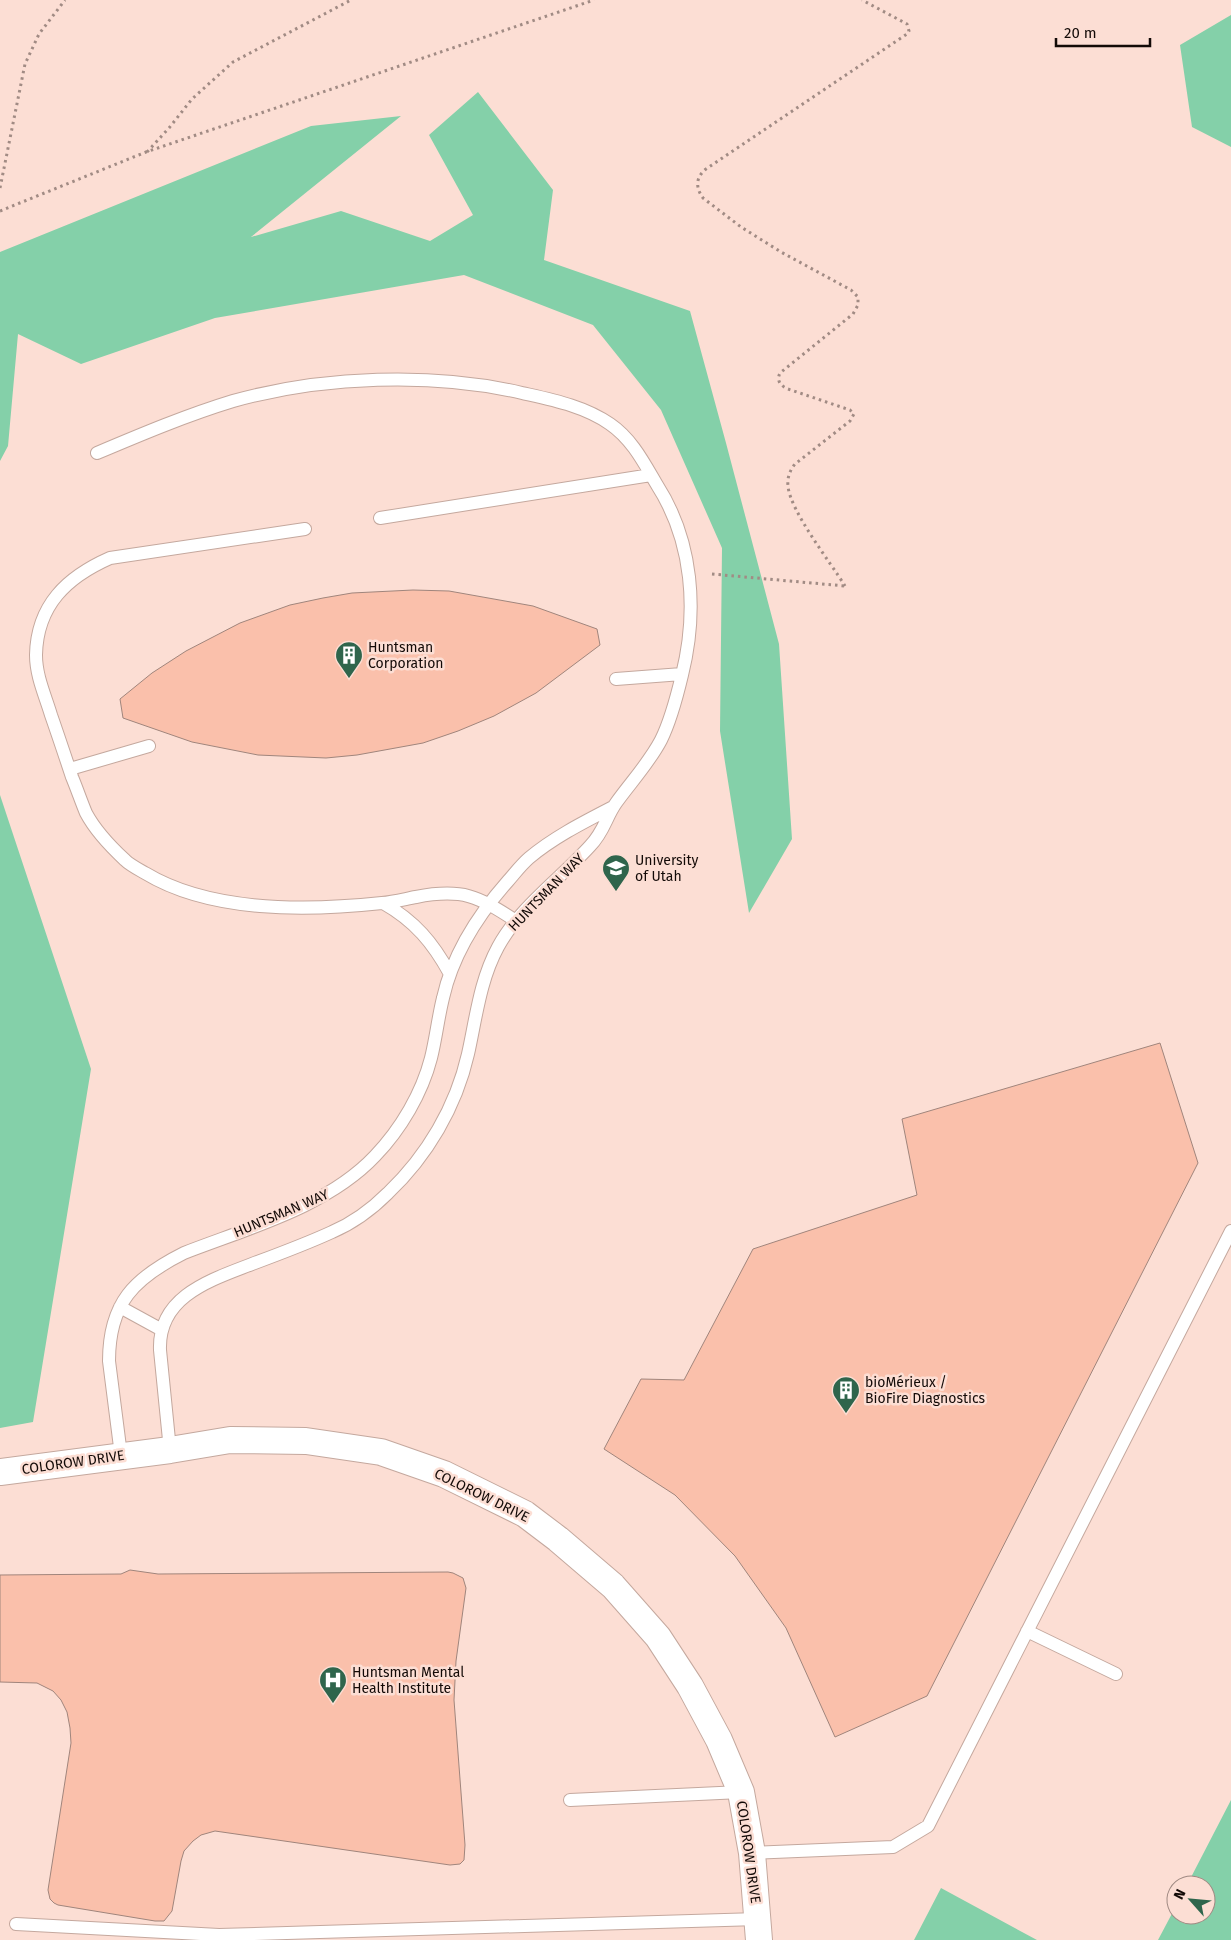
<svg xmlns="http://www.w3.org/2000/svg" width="1231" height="1940" font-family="'Fira Sans',sans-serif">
<rect width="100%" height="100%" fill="#fcded4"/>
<path fill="#84d0a9" d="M1231 15V147L1192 127 1180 45Z
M478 92 553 190 544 260 690 311 726 443 779 644 792 839 749 913 720 731 722 548 661 410 593 325 464 275 215 318 81 364 18 334 8 446 0 461V252L311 126 401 116 251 237 341 211 430 241 473 215 429 135Z
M0 795 91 1069 33 1422 0 1428Z
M1231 1800V1940H1158L1176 1906V1915H1206V1885H1187Z
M941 1888 1037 1940H914Z"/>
<path fill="#fac0ab" stroke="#a0857c" d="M413 590 449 591 533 606 597 629 600 645 536 693 494 716 458 731 423 743 357 755 326 758 258 755 192 742 123 718 120 699 152 673 186 651 240 623 290 605 323 598 352 593Z
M1160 1043 1198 1163 927 1696 835 1737 786 1628 735 1556 675 1495 604 1449 641 1379 684 1380 753 1249 917 1195 902 1119Z
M130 1570 158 1574 448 1572 453 1573 463 1578 466 1588 456 1661 454 1700 465 1845 464 1860 460 1864 450 1865 215 1831 201 1835 193 1841 184 1851 181 1861 172 1911 164 1921H155L58 1905 54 1903 50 1899 48 1890 71 1743 70 1728 67 1712 61 1700 53 1691 37 1683 0 1682V1575L121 1574Z"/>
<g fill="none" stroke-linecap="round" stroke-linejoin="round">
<g stroke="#c4a89e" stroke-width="14">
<path id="lane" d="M97 453C142 434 187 415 233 401 322 376 433 372 522 393 553 400 584 406 610 424 632 439 644 463 657 485 693 541 698 611 682 675 677 696 671 720 661 740 649 763 631 782 616 803 606 817 604 832 590 846 560 879 519 908 498 947 480 980 476 1018 468 1054 456 1107 427 1156 388 1193 372 1209 353 1223 332 1232 306 1244 279 1254 252 1264 211 1280 158 1296 160 1350L170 1450
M380 518 651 475
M305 529 110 558C67 577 37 605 36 655 36 676 45 695 51 715 58 735 65 756 72 777 77 789 81 801 86 813 95 830 111 847 125 860 130 865 138 869 145 873 211 913 307 911 382 903 393 902 405 899 416 897 462 888 478 896 516 921
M616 679 682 674
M70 769 149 746
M383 903C415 921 433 943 450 974
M120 1307 162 1330
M121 1455 109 1361C109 1303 134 1278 184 1253 248 1228 327 1207 375 1156 401 1129 422 1093 431 1058 436 1038 438 1018 443 998 453 953 478 915 508 881 515 873 521 865 529 858 554 837 584 822 613 807
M1027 1631 1116 1674
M570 1800 741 1792
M752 1853 893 1847 928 1826 1231 1231
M16 1924 219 1935 758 1919"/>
</g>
<g stroke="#c4a89e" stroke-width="28">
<path id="street" d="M0 1472 170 1450 230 1440 306 1441 381 1452 444 1474 525 1514 558 1539 613 1586 658 1637 690 1686 719 1740 741 1792 752 1853 759 1940"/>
</g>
<path stroke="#a18b84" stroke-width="3" stroke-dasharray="2.5 4" stroke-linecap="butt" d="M147 152 169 128 192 99 233 62 351 0
M0 188 25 64 39 34 65 0
M0 211 146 152 594 0
M712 574 845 586
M845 586C831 563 790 511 788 486 787 478 790 470 795 464L850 421 854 414 850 410 788 389C781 386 776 381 780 373L853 314 858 305V297L851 290 781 252 741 227 703 198C695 187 696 177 706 169L907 34 909 31 907 24 862 0"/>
<use href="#lane" stroke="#fff" stroke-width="12"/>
<use href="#street" stroke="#fff" stroke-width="26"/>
</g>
<defs>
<g id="building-pin" transform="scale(1.4375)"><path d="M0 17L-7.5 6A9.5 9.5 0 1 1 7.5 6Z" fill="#2f654c" stroke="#fcded4"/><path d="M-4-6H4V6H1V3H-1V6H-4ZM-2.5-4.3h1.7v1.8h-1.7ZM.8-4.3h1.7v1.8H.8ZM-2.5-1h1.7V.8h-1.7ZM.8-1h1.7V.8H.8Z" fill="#fff"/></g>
<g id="university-pin" transform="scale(1.4375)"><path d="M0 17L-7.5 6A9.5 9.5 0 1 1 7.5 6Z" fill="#2f654c" stroke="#fcded4"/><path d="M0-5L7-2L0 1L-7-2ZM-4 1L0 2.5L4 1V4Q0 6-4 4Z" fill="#fff"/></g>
<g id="hospital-pin" transform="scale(1.4375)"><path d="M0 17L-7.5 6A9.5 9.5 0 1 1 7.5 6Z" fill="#2f654c" stroke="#fcded4"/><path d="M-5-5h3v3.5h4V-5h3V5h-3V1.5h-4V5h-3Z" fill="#fff"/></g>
</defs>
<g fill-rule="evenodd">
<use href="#building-pin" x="349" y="655"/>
<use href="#university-pin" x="616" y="868"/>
<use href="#building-pin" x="846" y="1390"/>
<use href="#hospital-pin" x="333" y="1680"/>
</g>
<g text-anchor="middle" stroke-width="5" stroke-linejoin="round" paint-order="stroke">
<g font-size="14" fill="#130a07" stroke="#fcded4" text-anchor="start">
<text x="368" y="652">Huntsman<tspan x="368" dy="16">Corporation</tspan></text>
<text x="635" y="865">University<tspan x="635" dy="16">of Utah</tspan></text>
<text x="865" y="1387">bioMérieux /<tspan x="865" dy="16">BioFire Diagnostics</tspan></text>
<text x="352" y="1677">Huntsman Mental<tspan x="352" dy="16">Health Institute</tspan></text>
</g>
<g font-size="14" fill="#130a07" stroke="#fcded4">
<text transform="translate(546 892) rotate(-46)" y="5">HUNTSMAN WAY</text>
<text transform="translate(281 1213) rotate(-23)" y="5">HUNTSMAN WAY</text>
<text transform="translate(73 1462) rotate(-8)" y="5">COLOROW DRIVE</text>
<text transform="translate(482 1495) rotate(26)" y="5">COLOROW DRIVE</text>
<text transform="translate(749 1852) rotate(82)" y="5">COLOROW DRIVE</text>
</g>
</g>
<g transform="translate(1191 1900) rotate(297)"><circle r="24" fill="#fcded4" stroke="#9f8982"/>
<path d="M0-4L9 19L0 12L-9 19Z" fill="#2f654c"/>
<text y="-8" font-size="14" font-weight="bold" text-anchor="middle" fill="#130a07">N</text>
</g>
<path d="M1056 38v8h94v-8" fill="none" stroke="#130a07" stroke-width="2.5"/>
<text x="1064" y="38" font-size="15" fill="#130a07" stroke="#fcded4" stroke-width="4" paint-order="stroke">20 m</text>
</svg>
